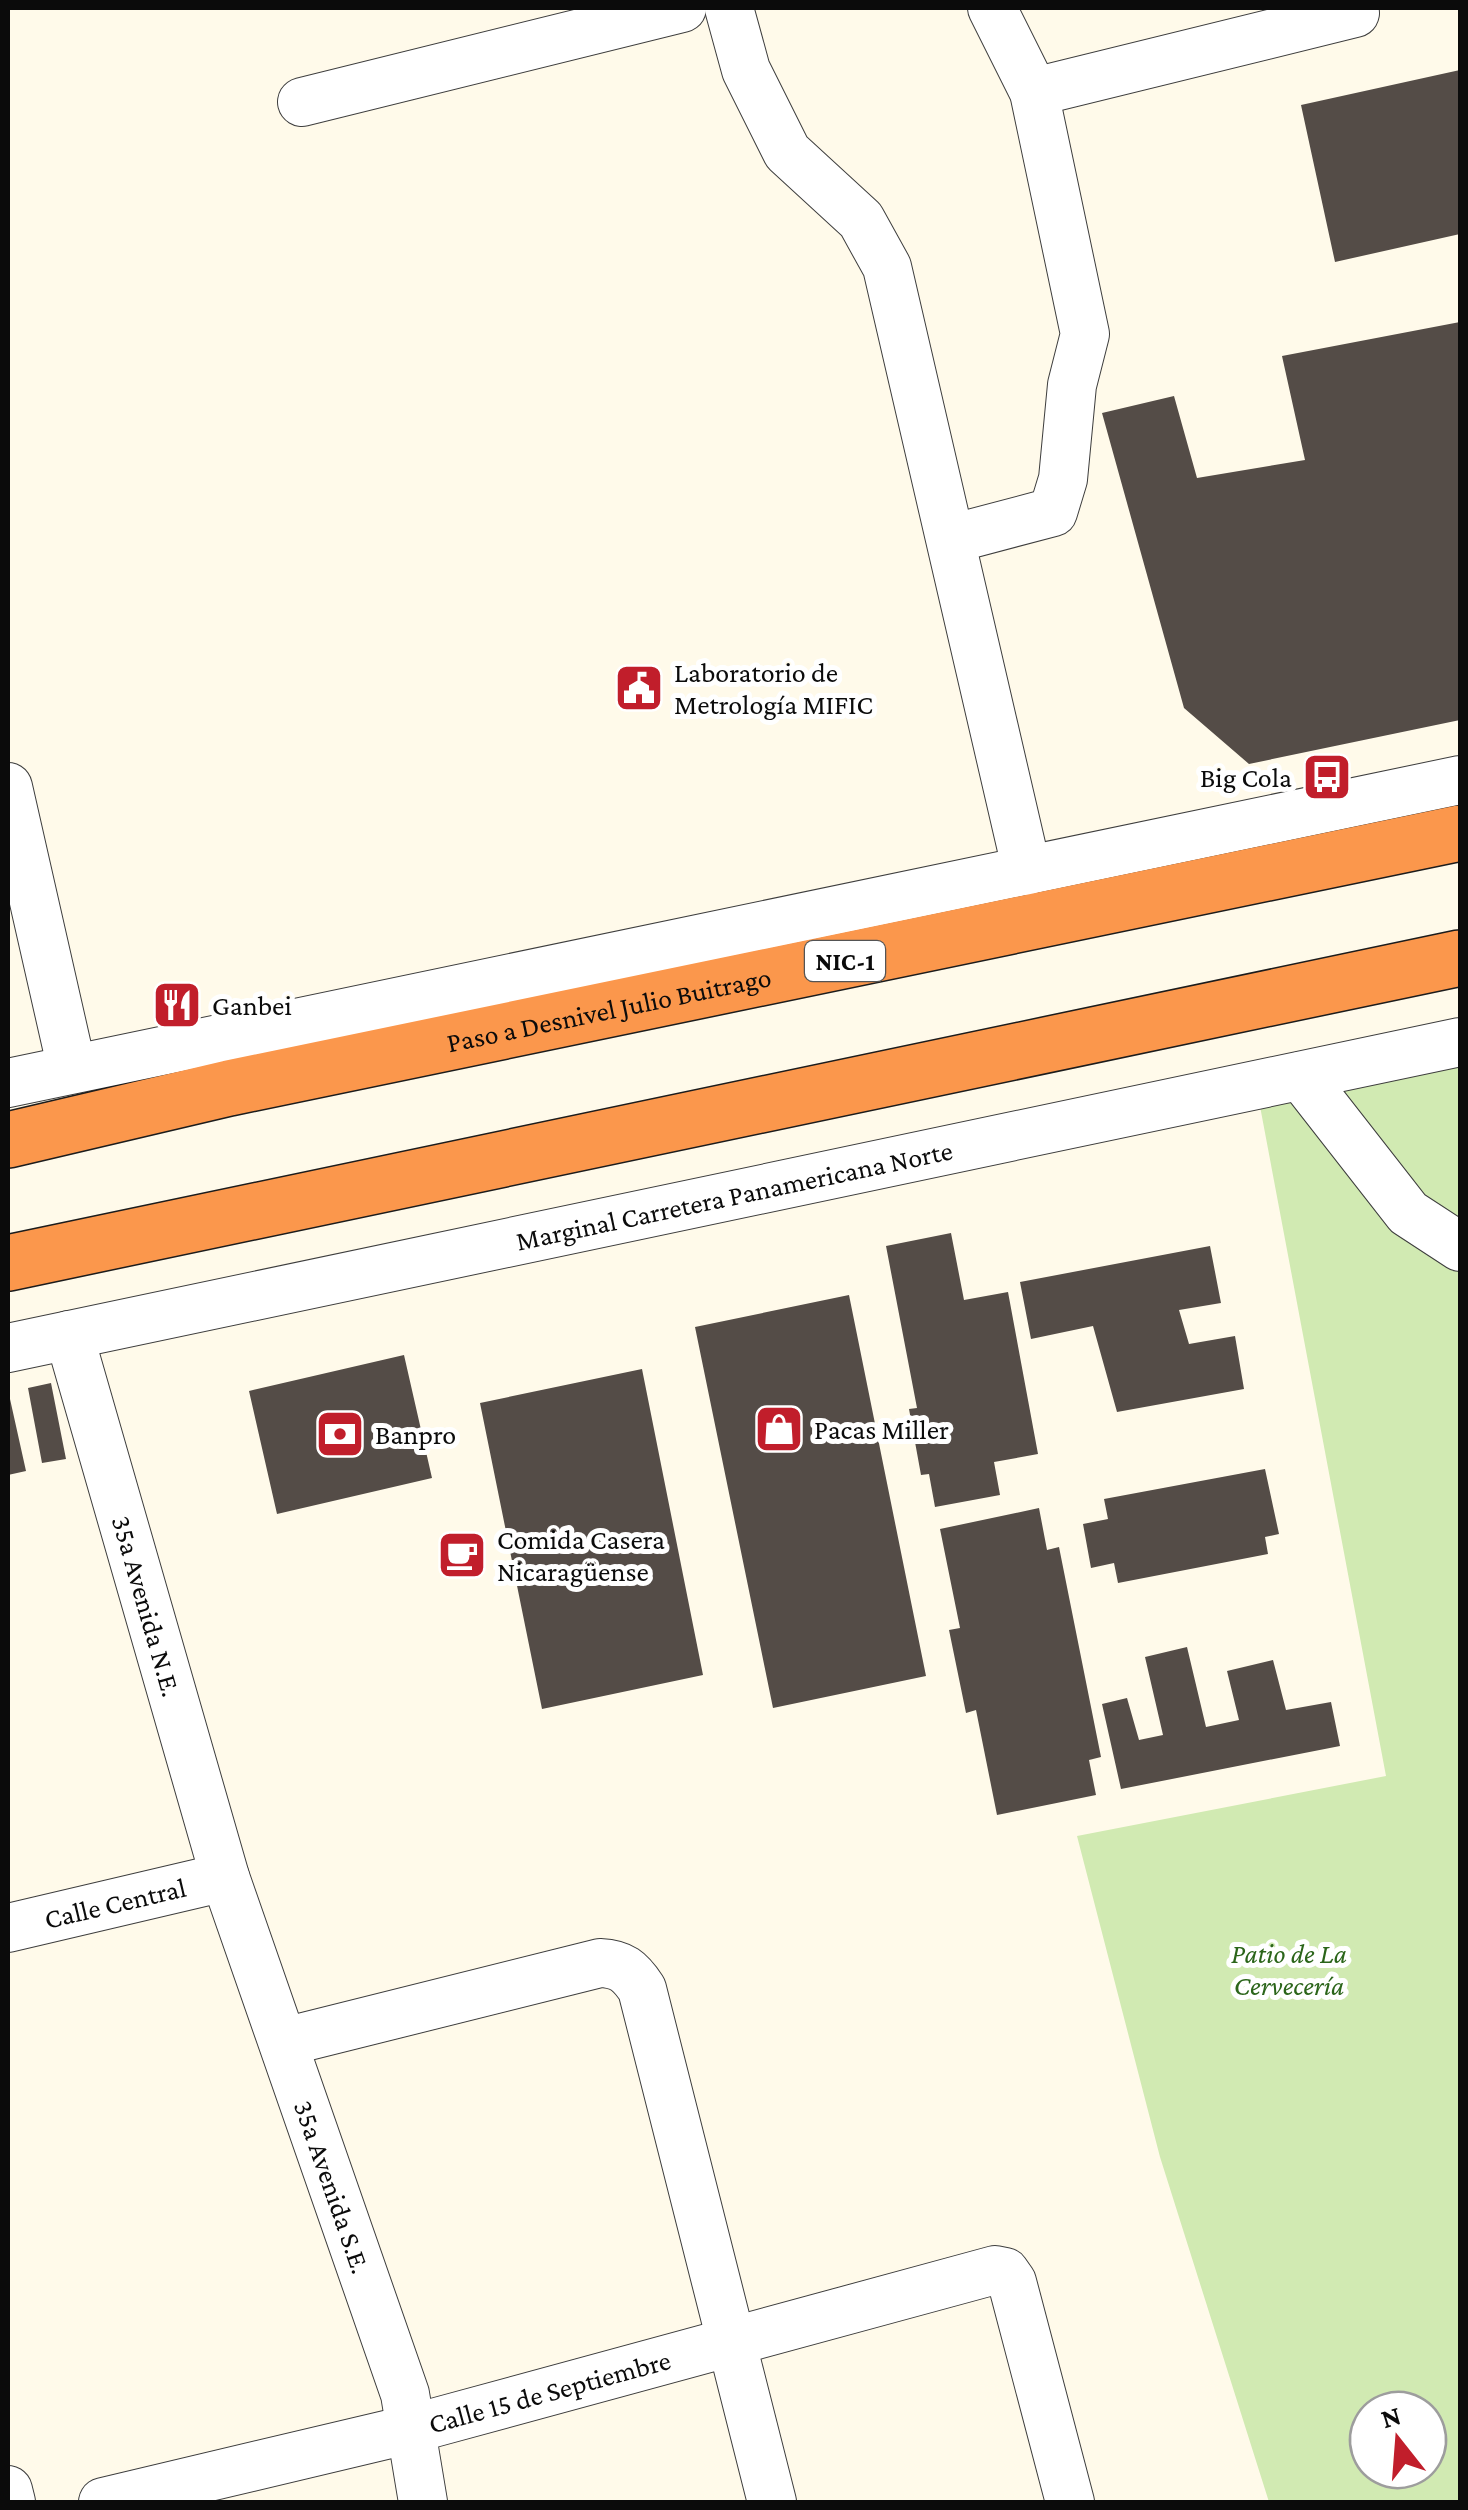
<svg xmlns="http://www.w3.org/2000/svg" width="1468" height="2510" font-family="'Crimson Pro',serif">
<rect width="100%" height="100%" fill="#fffaea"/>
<path fill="#d1eab2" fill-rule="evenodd" d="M1460 1042V2502H1269L1160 2157 1077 1836 1386 1776 1256 1085ZM1368 2410H1428V2470H1368Z"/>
<path fill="#544c47" d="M1460 70V234L1335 262 1301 105Z
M1460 322V720L1249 764 1184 708 1102 413 1174 396 1197 478 1305 460 1282 356Z
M951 1233 964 1300 1008 1292 1038 1454 994 1462 1000 1495 935 1507 929 1474 921 1475 909 1409 917 1408 886 1246Z
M1210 1246 1221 1303 1179 1310 1189 1344 1235 1336 1244 1389 1117 1412 1093 1326 1031 1339 1020 1282Z
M849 1295 926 1676 773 1708 695 1327Z
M404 1355 432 1478 277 1514 249 1391Z
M642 1369 703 1675 542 1709 480 1403Z
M51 1383 66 1459 42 1463 28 1388Z
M8 1390 26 1471 8 1475Z
M1265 1469 1279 1534 1265 1537 1268 1554 1118 1583 1114 1563 1091 1568 1083 1524 1108 1519 1104 1499Z
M1039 1508 1047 1550 1059 1547 1101 1757 1089 1760 1096 1795 997 1815 976 1710 966 1713 949 1630 960 1628 940 1529Z
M1187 1647 1206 1727 1239 1720 1227 1671 1273 1660 1286 1710 1331 1702 1340 1746 1121 1789 1102 1704 1127 1698 1139 1740 1163 1735 1145 1657Z"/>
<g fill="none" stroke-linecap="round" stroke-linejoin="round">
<g stroke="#3e3e3e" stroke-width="50">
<g id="minor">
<path d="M729 8 746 70 787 152 861 220 887 267 1027 871"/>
<path d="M1034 92 1355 13"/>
<path d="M302 102 682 8"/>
<path d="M951 539 1053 512 1063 479 1072 385 1085 334 1034 92 992 8"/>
<path d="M8 787 72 1069"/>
<path d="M1301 1076 1408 1213 1460 1247"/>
<path d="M8 1083 1460 780"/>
<path id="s1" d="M69 1335 225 1877 405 2394 423 2502"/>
<path id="s2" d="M8 1348 1460 1042"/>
<path id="s3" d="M8 1928 225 1877"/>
<path d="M284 2042 600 1963C622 1964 630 1971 642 1989L772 2502"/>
<path d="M8 2490 11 2502"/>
<path id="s4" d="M103 2502 411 2429 995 2270 1005 2272 1012 2282 1070 2502"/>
</g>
</g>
<g stroke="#1c1c1c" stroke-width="58">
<g id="highway">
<path id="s5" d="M8 1140 229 1088 1460 833"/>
<path d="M8 1263 1460 958"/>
</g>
</g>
<use href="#minor" stroke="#fff" stroke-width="48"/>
<use href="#highway" stroke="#fb974c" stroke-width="55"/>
</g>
<defs>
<g id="civic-square" transform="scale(2.5)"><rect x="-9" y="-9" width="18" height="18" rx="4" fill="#c11e2b" stroke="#fff"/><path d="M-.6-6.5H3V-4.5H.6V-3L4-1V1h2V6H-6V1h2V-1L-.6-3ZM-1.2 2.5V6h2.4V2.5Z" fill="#fff"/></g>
<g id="bus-square" transform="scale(2.5)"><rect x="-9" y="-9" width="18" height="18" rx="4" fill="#c11e2b" stroke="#fff"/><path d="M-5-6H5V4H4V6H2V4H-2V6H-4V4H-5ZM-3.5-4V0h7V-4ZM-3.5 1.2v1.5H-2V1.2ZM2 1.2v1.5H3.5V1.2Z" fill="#fff"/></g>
<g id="restaurant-square" transform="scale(2.5)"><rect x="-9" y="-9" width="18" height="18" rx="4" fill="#c11e2b" stroke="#fff"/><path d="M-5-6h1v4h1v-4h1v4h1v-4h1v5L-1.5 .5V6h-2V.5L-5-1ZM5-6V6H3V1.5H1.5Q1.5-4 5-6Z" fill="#fff"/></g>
<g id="shop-square" transform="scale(2.5)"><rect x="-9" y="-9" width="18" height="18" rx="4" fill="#c11e2b" stroke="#fff"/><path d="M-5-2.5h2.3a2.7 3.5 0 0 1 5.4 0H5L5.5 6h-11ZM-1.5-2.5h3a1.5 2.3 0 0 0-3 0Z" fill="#fff"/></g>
<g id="bank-square" transform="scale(2.5)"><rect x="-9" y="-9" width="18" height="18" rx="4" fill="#c11e2b" stroke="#fff"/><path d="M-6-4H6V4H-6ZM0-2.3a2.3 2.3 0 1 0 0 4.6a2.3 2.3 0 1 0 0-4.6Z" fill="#fff"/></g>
<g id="cafe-square" transform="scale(2.5)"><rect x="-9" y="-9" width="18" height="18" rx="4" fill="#c11e2b" stroke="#fff"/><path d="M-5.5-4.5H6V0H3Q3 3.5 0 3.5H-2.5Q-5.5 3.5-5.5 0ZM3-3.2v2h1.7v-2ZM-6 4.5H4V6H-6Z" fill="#fff"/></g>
</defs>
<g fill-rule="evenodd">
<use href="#civic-square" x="639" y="688"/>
<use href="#bus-square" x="1327" y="777"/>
<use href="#restaurant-square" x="177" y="1005"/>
<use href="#shop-square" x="779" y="1429"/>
<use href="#bank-square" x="340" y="1434"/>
<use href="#cafe-square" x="462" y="1555"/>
</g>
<g text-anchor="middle" stroke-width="10" stroke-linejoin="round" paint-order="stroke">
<rect fill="#fff" stroke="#545454" stroke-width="2.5" x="805" y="941" width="80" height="40" rx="8"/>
<g font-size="25" font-weight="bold" fill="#0b0b0b">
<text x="845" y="970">NIC-1</text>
</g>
<g font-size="28" fill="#0b0b0b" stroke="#fff" text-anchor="start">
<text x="674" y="682">Laboratorio de<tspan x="674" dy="32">Metrología MIFIC</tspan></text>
<text x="1292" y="787" text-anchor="end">Big Cola</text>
<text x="212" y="1015">Ganbei</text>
<text x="814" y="1439">Pacas Miller</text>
<text x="375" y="1444">Banpro</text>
<text x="497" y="1549">Comida Casera<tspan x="497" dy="32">Nicaragüense</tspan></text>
</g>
<g font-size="28" fill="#0b0b0b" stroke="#fff">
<text dy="10" stroke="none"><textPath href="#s5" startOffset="615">Paso a Desnivel Julio Buitrago</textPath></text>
<text dy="10" stroke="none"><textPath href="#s2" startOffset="742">Marginal Carretera Panamericana Norte</textPath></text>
<text dy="10" stroke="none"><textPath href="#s1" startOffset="282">35a Avenida N.E.</textPath></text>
<text dy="10" stroke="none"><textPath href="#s3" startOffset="110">Calle Central</textPath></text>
<text dy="10" stroke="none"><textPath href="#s1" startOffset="892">35a Avenida S.E.</textPath></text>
<text dy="10" stroke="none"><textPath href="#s4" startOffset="460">Calle 15 de Septiembre</textPath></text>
</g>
<g font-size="28" font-style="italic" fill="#2b651a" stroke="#fff">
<text x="1289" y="1963">Patio de La<tspan x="1289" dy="32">Cervecería</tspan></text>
</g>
</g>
<rect width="1468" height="2510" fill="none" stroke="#0b0b0b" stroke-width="20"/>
<g transform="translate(1398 2440) rotate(343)"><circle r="48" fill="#ffffff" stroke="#9d9d9d" stroke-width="2.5"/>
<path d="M0-8L18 38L0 25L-18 38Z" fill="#c11e2b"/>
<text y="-15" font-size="28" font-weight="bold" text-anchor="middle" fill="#0b0b0b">N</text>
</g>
</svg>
